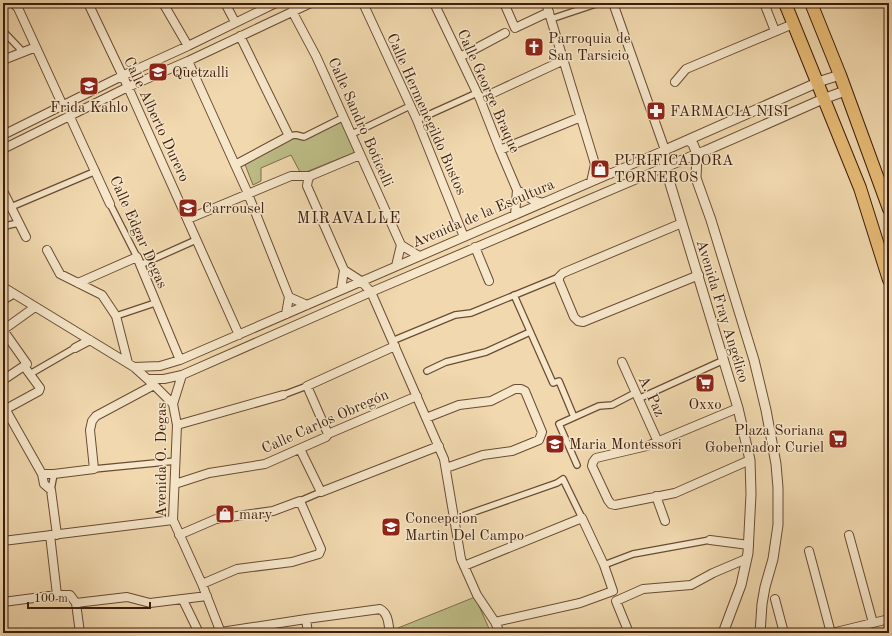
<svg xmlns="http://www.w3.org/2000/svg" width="892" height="636" font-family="'Old Standard TT',serif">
<rect width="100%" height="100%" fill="#f1d8ae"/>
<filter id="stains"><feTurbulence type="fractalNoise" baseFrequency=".005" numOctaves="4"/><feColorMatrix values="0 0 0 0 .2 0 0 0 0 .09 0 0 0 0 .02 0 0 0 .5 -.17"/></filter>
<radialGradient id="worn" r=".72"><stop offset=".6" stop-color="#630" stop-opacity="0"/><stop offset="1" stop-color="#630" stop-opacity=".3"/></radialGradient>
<path fill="#bebe88" stroke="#7e6e4a" d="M344 120 358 151 301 174 291 155 261 168V181L253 185 244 162 296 137 304 138Z
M475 597 491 633H393V630Z"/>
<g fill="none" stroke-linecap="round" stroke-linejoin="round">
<g stroke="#6a4c34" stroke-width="8">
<path id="pedestrian" d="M551 19 599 3
M3 31 23 52
M417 120 477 93
M352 134 410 106
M289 136 296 135 304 137 344 117
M110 204 137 257
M11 207 96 171
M3 228 9 225 19 223
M140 265 196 240
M514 295 553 383 559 381 574 417
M3 301 15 294
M116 316 155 303
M392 341 455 315 471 313 559 277
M427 371 446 362 486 352 530 332
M30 374 75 348
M283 395 307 386
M638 399 724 360
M577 465 559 424 599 406 612 405 635 393
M94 469 176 461
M51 490 54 474
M300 501 321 492
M454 519 557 483 563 479 582 518
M604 565 633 554 710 540"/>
</g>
<g stroke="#6a4c34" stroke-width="10">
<path id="minor" d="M13 3 18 8 63 106
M88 3 128 87 239 335
M163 3 188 46
M225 3 235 22
M363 3 417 120 464 237
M434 3 480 99 500 150 517 190 533 200 543 203
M504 3 515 28 549 12
M546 3 595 164 591 182
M764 3 775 31
M292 11 316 56 401 245 419 256
M460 57 505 33
M3 60 36 47
M188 61 246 189 289 297 286 314
M675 82 686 69 793 24
M480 99 564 60
M70 117 110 204
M3 135 122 76 188 46 276 3
M3 149 128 87 188 61 311 3
M500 150 581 117
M360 155 310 176 308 180 307 186 344 270 361 281 371 292 444 459 461 559 477 595 495 622 500 633
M595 164 610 174
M235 165 289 136 240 36
M3 191 26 237
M515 215 517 190
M188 219 291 176H310
M682 223 563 273 559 277V281L574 317 578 321 583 322 699 275
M475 247 489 281
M47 250 60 274 102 295 116 316 128 363
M396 266 401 245
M78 283 137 257 180 360
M3 287 134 367 154 385 173 404
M341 290 344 270
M289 297 307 305
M3 330 35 307
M75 348 90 340
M622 362 658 442
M134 367 160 366 180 360 665 150 613 3
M182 375 173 404 177 425 173 520 202 584 221 633
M148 379H164L182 375 371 292 665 167
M3 380 27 364 3 330
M3 405 42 474 44 484 51 490 57 535
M738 408 647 446 596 458 593 462 592 466 608 500 611 504 615 505 675 493 750 460
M6 409 39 391 40 388 24 366
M426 418 459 405 491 401 515 389H521L525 391 542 432 539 440 512 451 483 455 446 468
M177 425 283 395
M328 434 307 386 395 346
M300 449 321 492 439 446
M42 474H54L94 469 90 430 92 421 96 416 154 385
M175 484 209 473 265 464 326 437 328 434 417 396
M656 496 665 521
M50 535 57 595
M179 535 216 519 273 511 300 501 321 549 319 554 292 562 237 569 202 584
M849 535 873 623
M710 540 749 545
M3 541 173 520
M809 551 831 633
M464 566 582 518 604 565 613 591 580 603 495 622
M775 599 784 633
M183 600 199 633
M3 602 57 595H70L76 603 80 633
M76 603 127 597 150 603 207 596
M306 619 308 633
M221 632 306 619 380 609C389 614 388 624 390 633
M629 633 616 601 643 589 691 585 713 573 746 559
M832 633 889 619"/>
</g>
<g stroke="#6a4c34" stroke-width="11">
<path id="tertiary" d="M688 140 693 144 697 154 696 178 711 220 754 360 766 410 776 464 778 488V525L773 559 765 587 762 604 760 633
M665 167 705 151 823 99 845 91
M723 633 741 585 748 553 751 494 750 460 738 408 665 167 664 159 665 150 821 81 840 75"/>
</g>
<g stroke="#3d1d0c" stroke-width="14">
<path id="primary" d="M785 3 860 188 889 280
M811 3 840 75 889 209"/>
</g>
<use href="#pedestrian" stroke="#f6e6ca" stroke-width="5.5"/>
<use href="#minor" stroke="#f6e6ca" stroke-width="8"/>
<use href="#tertiary" stroke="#f6e6ca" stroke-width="9"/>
<use href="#primary" stroke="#e8bc77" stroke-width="12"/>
</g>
<defs>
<g id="church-square" transform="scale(1)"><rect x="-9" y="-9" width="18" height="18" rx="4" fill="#8f2418" stroke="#f6e6ca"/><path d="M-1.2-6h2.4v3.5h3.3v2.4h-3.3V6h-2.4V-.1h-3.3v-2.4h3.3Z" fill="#fff"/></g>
<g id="school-square" transform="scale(1)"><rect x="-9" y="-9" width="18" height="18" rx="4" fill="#8f2418" stroke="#f6e6ca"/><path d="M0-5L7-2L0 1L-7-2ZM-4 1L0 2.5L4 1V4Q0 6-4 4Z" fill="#fff"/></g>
<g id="pharmacy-square" transform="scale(1)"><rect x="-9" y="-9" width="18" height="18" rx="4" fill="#8f2418" stroke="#f6e6ca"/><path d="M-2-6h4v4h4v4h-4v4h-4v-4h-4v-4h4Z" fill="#fff"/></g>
<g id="shop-square" transform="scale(1)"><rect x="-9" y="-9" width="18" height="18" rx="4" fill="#8f2418" stroke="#f6e6ca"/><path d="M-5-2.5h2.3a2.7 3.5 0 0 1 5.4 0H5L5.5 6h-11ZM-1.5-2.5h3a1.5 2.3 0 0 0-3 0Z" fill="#fff"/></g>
<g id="supermarket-square" transform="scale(1)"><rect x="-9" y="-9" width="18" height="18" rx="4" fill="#8f2418" stroke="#f6e6ca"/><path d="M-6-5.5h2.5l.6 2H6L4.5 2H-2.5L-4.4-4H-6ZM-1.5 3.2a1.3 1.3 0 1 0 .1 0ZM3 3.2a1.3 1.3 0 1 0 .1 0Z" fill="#fff"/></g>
</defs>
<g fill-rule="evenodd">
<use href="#church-square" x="534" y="47"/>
<use href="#school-square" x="158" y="72"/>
<use href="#school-square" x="89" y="86"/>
<use href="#pharmacy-square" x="656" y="111"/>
<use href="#shop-square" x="600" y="169"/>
<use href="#school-square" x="188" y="208"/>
<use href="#supermarket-square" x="705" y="383"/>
<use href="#supermarket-square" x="838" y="439"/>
<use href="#school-square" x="555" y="444"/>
<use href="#shop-square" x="225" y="514"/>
<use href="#school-square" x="391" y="527"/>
</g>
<g text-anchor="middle" stroke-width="3" stroke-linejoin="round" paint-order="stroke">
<g font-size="15" fill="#3d1d0c" stroke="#f6e6ca" text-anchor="start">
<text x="548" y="43">Parroquia de<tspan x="548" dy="17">San Tarsicio</tspan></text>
<text x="172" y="77">Quetzalli</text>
<text x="89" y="112" text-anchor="middle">Frida Kahlo</text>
<text x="670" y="116">FARMACIA NISI</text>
<text x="614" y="165">PURIFICADORA<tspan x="614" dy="17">TORNEROS</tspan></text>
<text x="202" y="213">Carrousel</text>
<text x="705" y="409" text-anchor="middle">Oxxo</text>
<text x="824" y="435" text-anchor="end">Plaza Soriana<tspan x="824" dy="17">Gobernador Curiel</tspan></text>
<text x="569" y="449">Maria Montessori</text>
<text x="239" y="519">mary</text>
<text x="405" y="523">Concepcion<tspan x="405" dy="17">Martin Del Campo</tspan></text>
</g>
<g font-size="15" fill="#3d1d0c" stroke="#f6e6ca">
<text transform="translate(489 91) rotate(66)" y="5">Calle George Braque</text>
<text transform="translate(427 114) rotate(66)" y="5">Calle Hermenegildo Bustos</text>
<text transform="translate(157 119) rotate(65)" y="5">Calle Alberto Durero</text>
<text transform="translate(361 122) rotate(66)" y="5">Calle Sandro Boticelli</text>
<text transform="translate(483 213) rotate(-23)" y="5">Avenida de la Escultura</text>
<text transform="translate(139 232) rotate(66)" y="5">Calle Edgar Degas</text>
<text transform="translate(723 311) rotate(73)" y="5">Avenida Fray Angélico</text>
<text transform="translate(652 396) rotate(65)" y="5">A. Paz</text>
<text transform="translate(325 421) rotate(-24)" y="5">Calle Carlos Obregón</text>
<text transform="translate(161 460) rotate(-90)" y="5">Avenida O. Degas</text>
</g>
<g font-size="16" letter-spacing="1" fill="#3d1d0c" stroke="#f6e6ca">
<text x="349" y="223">MIRAVALLE</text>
</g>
</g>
<rect width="892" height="636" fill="none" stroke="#f1d8ae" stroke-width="16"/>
<rect x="4" y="4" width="884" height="628" fill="none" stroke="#3d1d0c" stroke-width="2"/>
<rect x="8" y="8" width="876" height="620" fill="none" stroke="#3d1d0c"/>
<path d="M28 602v6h122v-6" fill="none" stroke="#3d1d0c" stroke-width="2"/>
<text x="34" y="602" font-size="12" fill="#3d1d0c" stroke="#f6e6ca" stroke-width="3" paint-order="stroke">100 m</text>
<rect width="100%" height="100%" filter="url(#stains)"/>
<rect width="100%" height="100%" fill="url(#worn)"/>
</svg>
